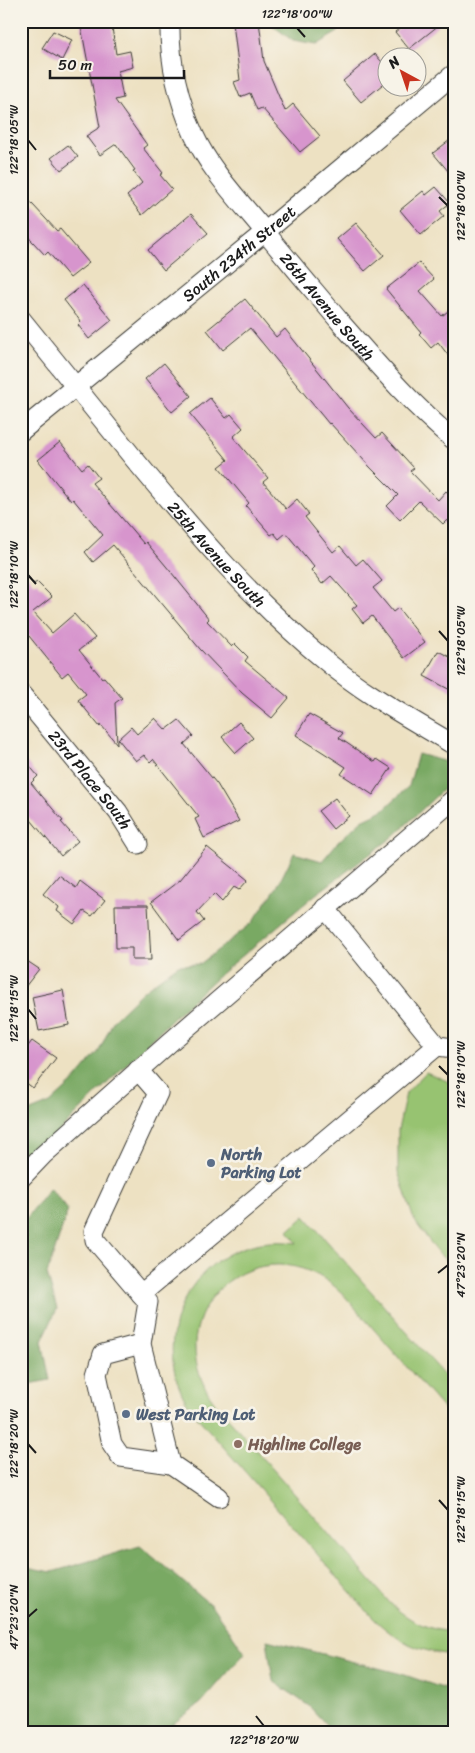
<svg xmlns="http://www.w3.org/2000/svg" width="475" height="1753" font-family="Sriracha,sans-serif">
<rect width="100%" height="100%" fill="#f7f3e8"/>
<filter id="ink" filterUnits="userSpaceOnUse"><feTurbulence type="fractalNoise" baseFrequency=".02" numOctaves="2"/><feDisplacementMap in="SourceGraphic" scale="10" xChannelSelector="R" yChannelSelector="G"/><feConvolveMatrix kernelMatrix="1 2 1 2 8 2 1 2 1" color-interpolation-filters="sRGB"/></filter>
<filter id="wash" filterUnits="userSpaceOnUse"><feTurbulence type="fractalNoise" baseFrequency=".0096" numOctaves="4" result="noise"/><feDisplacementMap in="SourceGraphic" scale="20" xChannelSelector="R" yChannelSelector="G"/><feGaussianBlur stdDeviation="1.12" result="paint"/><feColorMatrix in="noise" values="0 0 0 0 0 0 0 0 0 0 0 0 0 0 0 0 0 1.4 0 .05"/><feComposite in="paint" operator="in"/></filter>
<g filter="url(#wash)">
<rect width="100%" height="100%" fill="#ede1c2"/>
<path fill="#97c371" stroke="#5a7046" d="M426 1072 454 1084V1267L439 1254 414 1220 398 1172V1130L406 1093Z
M305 1216 454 1386V1421L342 1293C260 1215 149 1315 215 1403L390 1603C409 1621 428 1630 454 1632V1655C419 1652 398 1642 373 1618L198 1418C191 1409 184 1400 180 1389 156 1330 190 1261 252 1245 267 1241 282 1241 297 1243L288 1231Z"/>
<path fill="#79a963" stroke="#4a6240" d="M273 21H344L338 32 316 45 293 41 272 25Z
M418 754 450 763 454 773V779L393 837 315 895 222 973 174 1017 21 1169V1115L50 1103 73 1082 99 1051 114 1019 143 991 178 965 200 964 252 923 277 887 294 853 322 861 338 842 362 820 383 810 409 786Z
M50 1188 68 1210 47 1274 57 1309 42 1341 50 1380 23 1385H21V1225Z
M140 1546 212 1606 245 1653 201 1703 162 1732H21V1566L52 1572Z
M267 1640 402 1674 454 1692V1732H333L309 1706 273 1681Z"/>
<g id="blocks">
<path fill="#d795cd" d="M80 21H111L116 54 130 51 133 67 118 71 123 98 115 100 147 145 143 148 163 173 160 175 172 189 142 215 127 196 142 183 133 171 135 170 116 144 100 155 86 136 100 127Z
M244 21H259L264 61 285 111 293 104 320 136 300 152 262 108 257 110 250 93 240 97 234 82 240 80 233 23Z
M409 21H444L409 49 395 32Z
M53 31 72 40 62 60 42 48Z
M375 54 388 69V80L361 102 343 81Z
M454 137V178L433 153Z
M68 145 78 157 61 170 51 158Z
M436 187 450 203 440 211 444 216 421 235 400 210 423 191 426 195Z
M21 192 57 231 60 229 89 263 70 278 48 252 45 255 21 229Z
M191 214 208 233 164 270 148 250Z
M356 223 384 255 365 271 337 239Z
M419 263 434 279 420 291 442 316 454 306V363L438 342 431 348 419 334 421 332 386 289Z
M83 285 112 320 89 339 78 325 81 322 64 300Z
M245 299 276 337 285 329 348 408 376 438 382 433 414 468 410 471 438 500 446 491 454 498V527L447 520 443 524 419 501 400 520 387 506 398 495 370 467 330 423 329 424 250 328 223 350 207 330Z
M164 363 191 396 172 412 145 379Z
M210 398 226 418 231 414 243 428 233 437 268 478 263 482 286 509 297 499 309 514 305 517 333 552 340 546 356 565 363 559 382 581 373 588 393 612 398 608 425 642 404 658 372 616 363 623 352 609 357 605 331 576 322 584 311 570 314 567 286 533 279 539 274 533 271 535 246 506 249 503 219 467 228 460 190 414Z
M60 442 82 469 88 464 99 478 92 483 144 544 146 542 171 572 209 619 207 621 232 647 235 644 248 657 245 661 289 698 272 718 242 693 200 649 113 545 93 562 85 552 103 535 73 499 71 501 38 460Z
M21 568 34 584 37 582 52 597 33 612 52 633 74 614 95 638 79 650 102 678 104 677 122 698 115 703 117 744 101 725 100 727 78 700 86 694 68 672 62 677 29 636H28L21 628Z
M438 651 454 659V692L424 676Z
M309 714 343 733 339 738 375 762 377 759 391 768 373 795 341 774 346 767 296 735Z
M155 718 166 730 179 720 193 736 184 744 217 784 239 821 204 838 195 819 199 817 153 759 150 762 144 755 136 761 118 739 131 727 137 734Z
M239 722 253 738 236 753 222 737Z
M21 756 38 776 31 783 63 821 61 822 78 841 61 856 21 808Z
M335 798 349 816 333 829 318 811Z
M207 847 248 880 239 890 234 887 222 902 214 894 197 912 204 921 179 940 151 902 180 880Z
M59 875 76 888 80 881 105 900 92 916 84 911 74 924 57 911 59 907 43 894Z
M115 905H148L151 960H132V948H116Z
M21 957 39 969 21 992Z
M63 990 69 1025 39 1031 32 997Z
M32 1041 56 1058 33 1088 21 1079V1055Z"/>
</g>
</g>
<g filter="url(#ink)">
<use href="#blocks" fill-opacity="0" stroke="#3b3a35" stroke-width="1"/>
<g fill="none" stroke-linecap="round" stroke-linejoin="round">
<g stroke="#3b3a35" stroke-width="21">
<g id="minor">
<path id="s1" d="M170 21C169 60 178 99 194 135 211 172 241 202 266 233 290 263 316 293 341 323 377 364 412 405 454 440"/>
<path id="s2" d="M21 319C59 366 97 413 135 460 194 531 255 603 327 662 366 695 411 719 454 745"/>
<path id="s3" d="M21 431 265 232 454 74"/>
<path id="s4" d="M21 694 118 812 138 844"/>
<path d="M325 908 437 1046 454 1048"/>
<path d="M138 1070 158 1093 94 1231 95 1240 148 1302 141 1344 171 1464 219 1497"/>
<path d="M21 1178 43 1155 176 1037 454 799"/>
<path d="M141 1294 437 1046"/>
<path d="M141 1344 103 1354 97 1374 112 1444 121 1457 171 1464"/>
</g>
</g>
<use href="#minor" stroke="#fff" stroke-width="19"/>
</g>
</g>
<path fill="none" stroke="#1c1c1c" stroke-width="2" d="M297 28 305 37M28 140 36 150M439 197 448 206M28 575 36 584M439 631 448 641M28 1009 36 1019M439 1066 448 1075M438 1273 448 1265M28 1444 36 1453M439 1500 448 1510M28 1617 37 1609M256 1716 264 1726"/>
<g fill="#5c6f8a" stroke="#f7f3e8" stroke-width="2">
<circle cx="211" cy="1163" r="5"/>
<circle cx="126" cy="1414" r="5"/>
</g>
<circle fill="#8d6e63" stroke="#f7f3e8" stroke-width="2" cx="238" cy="1444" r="5"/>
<g text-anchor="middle" stroke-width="5" stroke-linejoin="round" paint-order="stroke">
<g font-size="16" fill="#1c1c1c" stroke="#f7f3e8">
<text dy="6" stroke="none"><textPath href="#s3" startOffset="281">South 234th Street</textPath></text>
<text dy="6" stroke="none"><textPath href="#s1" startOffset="335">26th Avenue South</textPath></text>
<text dy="6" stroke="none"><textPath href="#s2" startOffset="306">25th Avenue South</textPath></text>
<text dy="6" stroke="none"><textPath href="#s4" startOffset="110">23rd Place South</textPath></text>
</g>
<g font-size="16" font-weight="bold" fill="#4e5e75" stroke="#f7f3e8" text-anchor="start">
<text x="221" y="1160">North<tspan x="221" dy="18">Parking Lot</tspan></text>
<text x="136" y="1420">West Parking Lot</text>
</g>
<g font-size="16" font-weight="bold" fill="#785e54" stroke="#f7f3e8" text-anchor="start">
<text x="248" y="1450">Highline College</text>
</g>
</g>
<rect width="475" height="1753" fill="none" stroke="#f7f3e8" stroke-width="55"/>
<g transform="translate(402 72) rotate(320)"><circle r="24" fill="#f7f3e8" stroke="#9f9d96"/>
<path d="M0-4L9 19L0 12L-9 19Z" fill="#c8321e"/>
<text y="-8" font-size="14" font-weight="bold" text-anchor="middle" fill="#1c1c1c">N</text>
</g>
<path d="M50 70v8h134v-8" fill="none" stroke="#1c1c1c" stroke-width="2.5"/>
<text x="58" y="70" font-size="15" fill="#1c1c1c" stroke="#f7f3e8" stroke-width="4" paint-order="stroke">50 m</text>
<rect x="28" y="28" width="420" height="1698" fill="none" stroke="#1c1c1c" stroke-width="2"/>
<g font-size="12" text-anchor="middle" fill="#1c1c1c">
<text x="297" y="18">122°18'00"W</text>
<text transform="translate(14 140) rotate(-90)" y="4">122°18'05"W</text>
<text transform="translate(461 206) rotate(-90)" y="4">122°18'00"W</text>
<text transform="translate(14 575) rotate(-90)" y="4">122°18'10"W</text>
<text transform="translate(461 641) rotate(-90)" y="4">122°18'05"W</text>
<text transform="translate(14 1009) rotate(-90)" y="4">122°18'15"W</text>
<text transform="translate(461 1075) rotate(-90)" y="4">122°18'10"W</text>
<text transform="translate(461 1265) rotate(-90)" y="4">47°23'20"N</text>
<text transform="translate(14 1444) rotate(-90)" y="4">122°18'20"W</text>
<text transform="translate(461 1510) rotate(-90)" y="4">122°18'15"W</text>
<text transform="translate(14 1617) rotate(-90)" y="4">47°23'20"N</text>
<text x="264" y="1744">122°18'20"W</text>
</g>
</svg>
